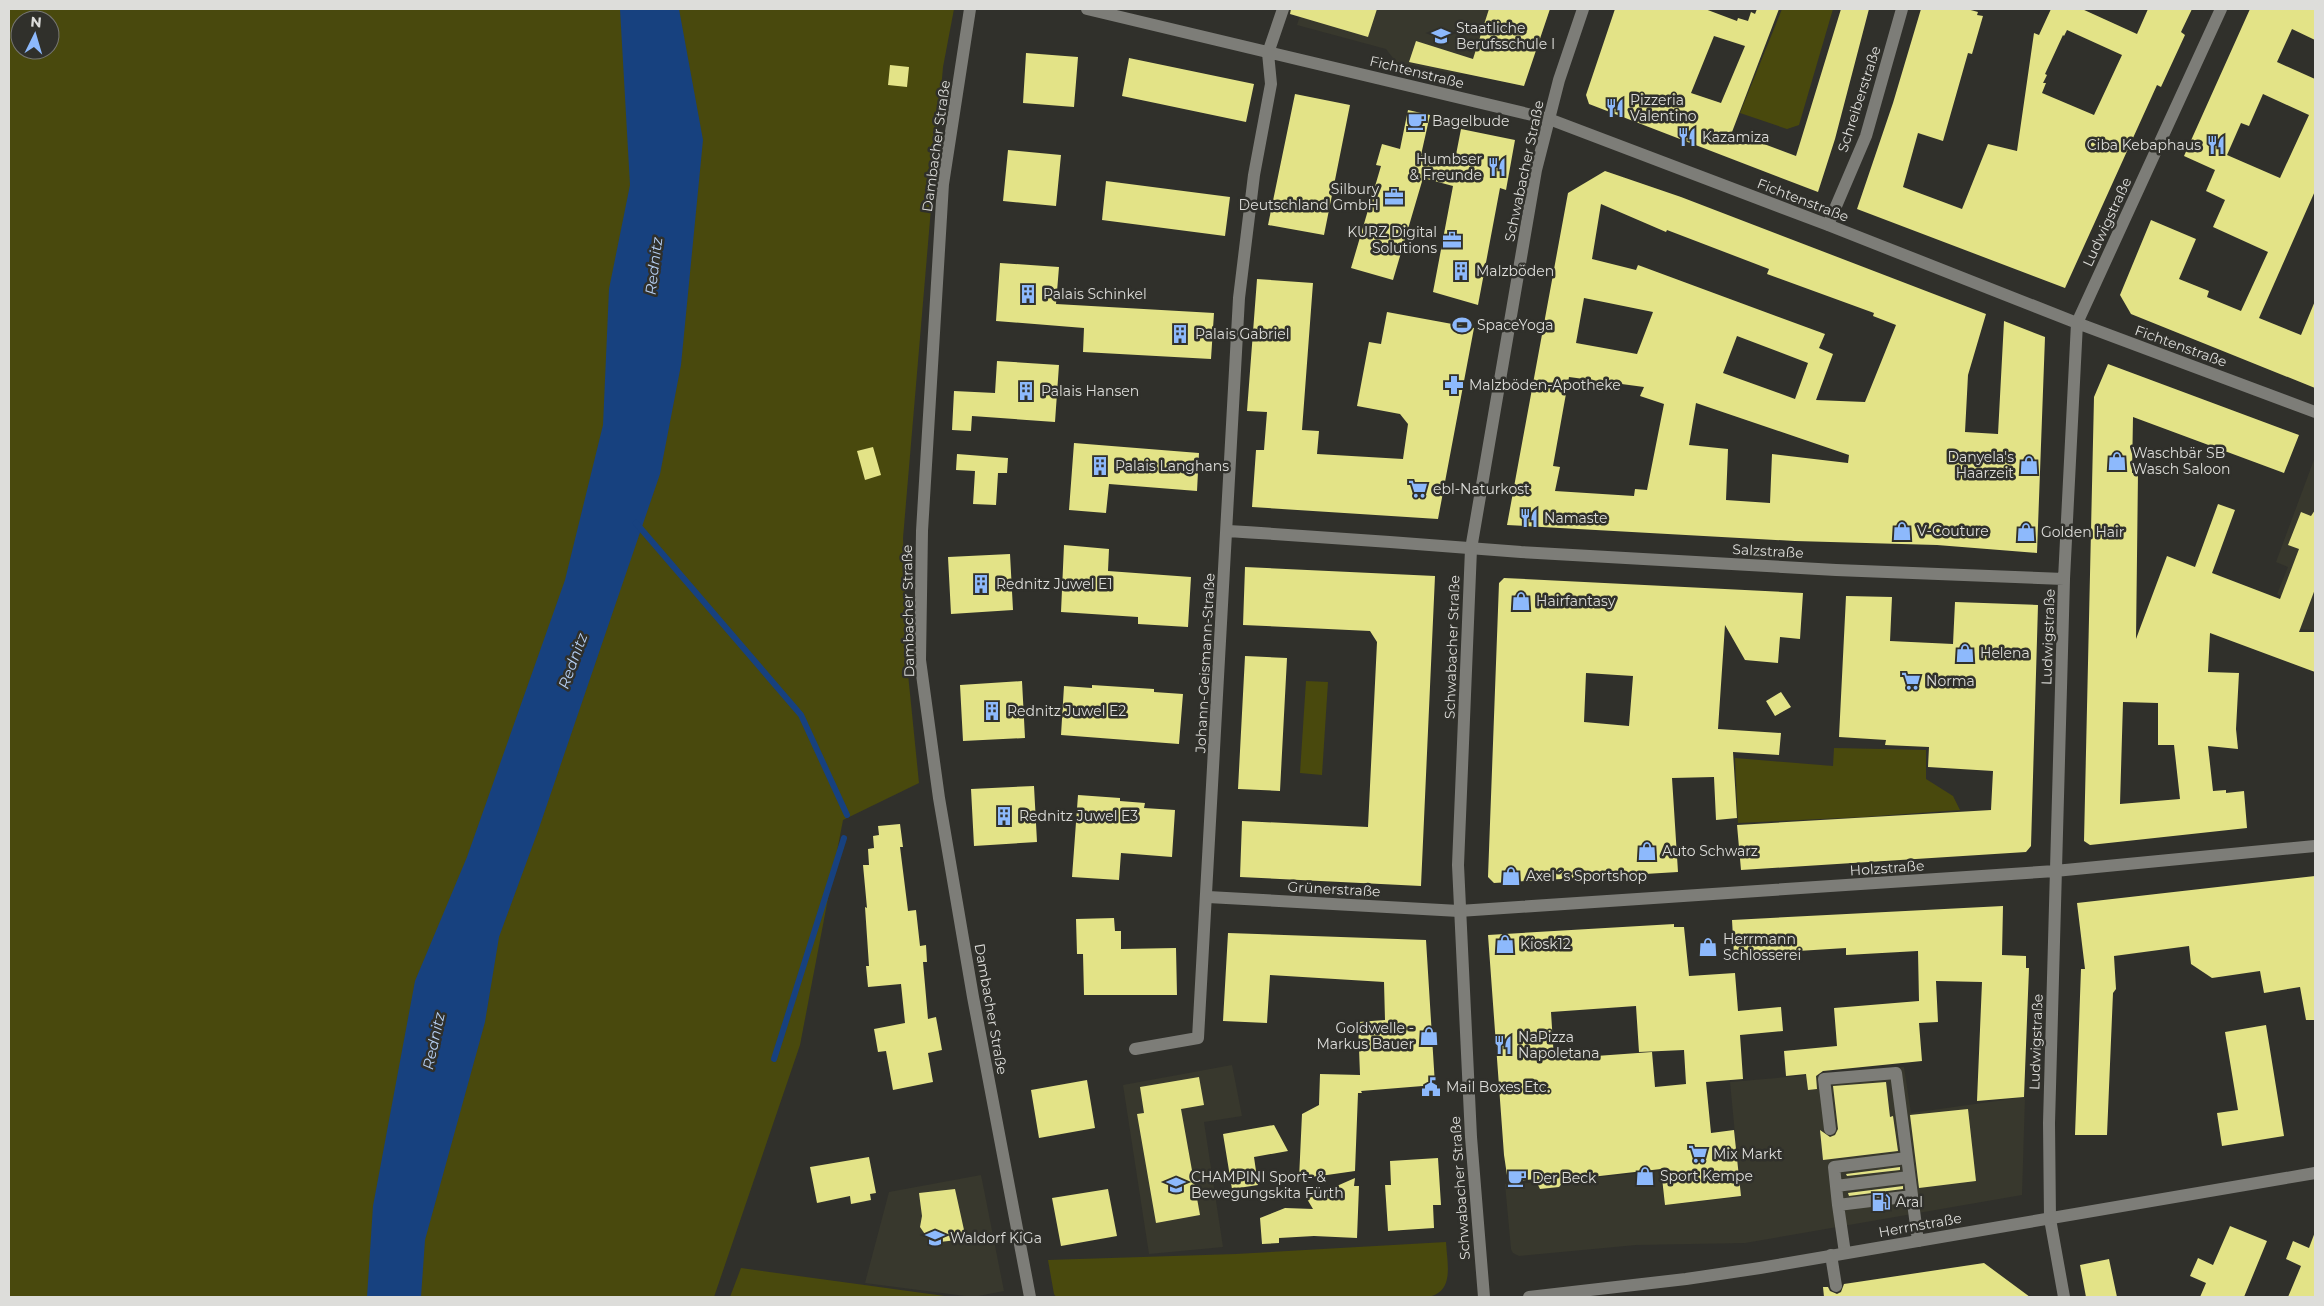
<svg xmlns="http://www.w3.org/2000/svg" width="2324" height="1306" font-family="Montserrat,sans-serif">
<rect width="100%" height="100%" fill="#30302b"/>
<path fill="#38382d" d="M1302 9H1550L1524 86 1468 74H1456L1396 62 1386 49 1297 25Z
M2315 457V630L2282 629 2288 602 2277 594 2288 567 2276 562Z
M1232 1065 1242 1116 1204 1122 1223 1247 1149 1254 1123 1085Z
M1904 1067 1911 1113 2025 1097 2022 1195 1745 1243 1636 1245 1519 1256 1513 1253 1511 1249 1505 1184 1562 1181 1660 1171 1665 1205 1741 1197 1730 1082Z
M981 1175 1004 1291 973 1297 865 1283 889 1192Z"/>
<path fill="#49490d" fill-rule="evenodd" d="M9 9H954L943 67 903 538 908 674 919 783 843 820 800 1045 714 1297H9ZM20 20H50V50H20Z
M1782 9H1833L1799 125 1787 129 1740 113Z
M1306 681 1328 682 1322 775 1300 773Z
M1834 748 1926 750V779L1953 796 1960 810 1864 817 1738 823 1735 758 1833 766Z
M1446 1242C1447 1263 1455 1292 1428 1297H1056L1054 1294 1048 1260 1236 1254Z
M741 1268 952 1297H953H730Z"/>
<path fill="#17417f" d="M620 9H679L703 140 681 365 660 474 538 831 499 937 485 1022 425 1240 421 1297H367L373 1206 415 981 467 857 565 580 603 425 609 289 630 185Z"/>
<g fill="none" stroke-linecap="round" stroke-linejoin="round">
<path stroke="#17417f" stroke-width="6" d="M636 523 801 715 847 815
M774 1059 844 838"/>
</g>
<path fill="#e3e387" fill-rule="evenodd" d="M1291 9H1377L1368 37 1290 14Z
M1489 9H1550L1524 86 1409 62 1416 41 1473 59Z
M1615 9H1705L1737 21 1738 18 1748 21 1751 12 1755 14 1757 9H1779L1732 132 1796 156 1841 9H1869L1835 139 1818 192 1589 104 1586 95ZM1714 36 1745 46 1721 103 1691 93Z
M1921 9H1967L1978 12 1977 15 1983 16 1972 54 1968 53 1943 141 1918 133 1903 187 1962 209 1988 144 2017 151 2034 33 2039 35 2051 9H2082L2137 34 2148 9H2192L2181 32 2185 35 2161 87 2157 85 2065 288 1857 209 1893 103ZM2067 30 2122 55 2094 115 2042 93 2046 83H2043L2047 75 2045 74 2063 35 2064 36Z
M2250 9H2315V40L2292 29 2277 62 2315 79V191L2259 318 2301 335 2315 301V388L2131 314 2120 295 2151 220 2196 239 2179 279 2209 291 2207 297 2241 311 2268 252 2213 227 2225 200 2206 191 2215 170 2184 156ZM2263 94 2309 115 2280 178 2227 155 2241 123 2249 126Z
M1026 53 1078 57 1074 107 1023 103Z
M1129 58 1254 84 1246 122 1122 96Z
M890 65 909 67 907 87 888 85Z
M1295 94 1350 105 1324 235 1268 225Z
M1408 110 1430 115 1421 155 1454 165 1461 129 1515 140 1506 190 1500 188 1478 305 1433 292 1453 186 1423 178 1393 280 1351 268 1381 166 1376 165 1382 144 1400 149Z
M1008 150 1061 155 1056 206 1003 201Z
M1605 171 1681 197 1986 314 1968 375 1965 432 1998 434 2004 321 2045 337 2037 553 1937 545 1795 541 1507 525 1568 193ZM1601 204 1666 232 1667 230 1769 269 1767 274 1874 313 1873 316 1896 325 1865 402 1816 400 1833 354 1819 348 1825 334 1638 265 1636 270 1592 259ZM1584 298 1653 312 1637 354 1576 343ZM1737 336 1808 363 1795 399 1723 373ZM1569 377 1644 387 1640 396 1664 404 1647 490 1635 489 1634 496 1555 491 1560 467 1553 466ZM1696 403 1849 455 1848 463 1772 454 1770 503 1726 500 1728 449 1689 445Z
M1106 181 1230 197 1225 236 1102 220Z
M1000 263 1059 267 1056 304 1214 313 1211 359 1083 352 1084 328 996 321Z
M1257 279 1313 283 1302 430 1319 431 1317 454 1403 459 1408 424 1400 414 1357 406 1369 342 1381 344 1387 312 1474 328 1438 519 1252 507 1256 450H1264L1267 412 1247 411Z
M997 361 1059 365 1055 422 972 416 971 431 952 430 954 391 995 393Z
M2108 364 2299 435 2284 473 2133 417 2132 473H2138L2136 639 2167 556 2195 567 2218 504 2235 510 2212 573 2280 599 2299 549 2288 545 2301 512 2311 516 2315 510V589L2299 632H2315V672L2210 633 2208 672 2239 673 2236 729 2238 749 2208 746 2213 791 2226 790V793L2244 791 2247 828 2090 845 2084 841 2094 397ZM2123 702 2158 703V745H2174L2180 799 2120 804Z
M1074 443 1199 453 1197 491 1109 484 1106 513 1069 510Z
M873 447 881 475 865 480 857 451Z
M957 454 1008 458 1007 473H998L996 505 973 504 975 471 956 470Z
M1064 545 1109 549 1108 571 1191 577 1188 627 1138 624V617L1061 612Z
M1010 554 1013 610 951 614 948 557Z
M1245 567 1435 576 1421 886 1240 877 1242 821 1368 827 1377 642 1370 631 1243 625Z
M1504 578 1803 593 1800 639 1780 637 1778 663 1745 660 1725 625 1718 729 1781 733 1779 755 1733 752 1737 818 1716 820 1714 777 1672 778 1678 872 1494 883 1488 877 1499 583ZM1586 673 1633 676 1629 726 1584 722Z
M1846 596 1892 597 1890 641 1953 644 1955 602 2038 605 2031 846 2026 852 1741 870 1737 825 1991 810 1993 771 1928 767 1929 747 1885 745 1886 740 1839 737Z
M1245 656 1287 658 1280 791 1238 789Z
M1022 681 1025 738 963 741 960 685Z
M1092 685 1154 689V692L1183 694 1179 744 1061 735 1064 686 1092 688Z
M1781 692 1791 707 1775 716 1766 701Z
M1034 786 1037 842 974 846 971 789Z
M1078 795 1120 798V801L1145 803 1144 808 1175 810 1172 857 1121 853 1119 880 1072 877Z
M900 824 903 847H900L908 911 916 910 920 946 926 945 927 962H923L928 1019 936 1017 942 1050 928 1053 933 1082 893 1090 886 1051 878 1052 874 1029 905 1023 901 984 868 987 866 966H869L865 907 867 908 863 865H869L868 849 874 848 873 836 879 835 878 826Z
M2315 876V1020H2306L2300 987 2264 993 2260 971 2212 978 2191 964 2189 946 2114 956 2116 989 2113 993 2107 1135H2075L2081 969H2085L2077 903Z
M2003 906 2002 955 2026 956V968H2029L2024 1097 1977 1101 1982 982 1936 981 1938 1022 1919 1023 1922 1061 1823 1071 1816 1076 1817 1089 1808 1090 1806 1074 1786 1076 1784 1051 1837 1046 1834 1008 1919 1001 1918 951 1846 955V948L1734 955 1732 920Z
M1114 918 1115 931H1121V949L1176 948 1177 995H1084L1083 954H1077L1076 919Z
M1674 924V927H1684L1689 976 1735 973 1738 1011 1781 1007 1783 1031 1740 1035 1743 1079 1706 1082 1711 1133 1734 1130 1741 1196 1665 1205 1661 1169 1565 1180 1559 1187 1540 1189 1535 1179 1508 1182 1504 1155 1488 935ZM1636 1006 1639 1052 1684 1050 1686 1084 1655 1087 1652 1052 1554 1059 1551 1012Z
M1228 933 1426 940 1435 1085 1361 1091 1362 1093H1358L1355 1171 1299 1179 1302 1114 1319 1105 1320 1074 1360 1075 1358 1022 1385 1020 1384 982 1270 975 1267 1023 1223 1021Z
M2266 1025 2284 1136 2222 1146 2217 1113 2238 1110 2225 1032Z
M1199 1077 1204 1105 1181 1109 1200 1215 1156 1223 1137 1114 1144 1113 1140 1087Z
M1087 1080 1095 1128 1039 1138 1031 1090Z
M1886 1082 1890 1117 1893 1116 1898 1151 1823 1160 1820 1130 1830 1137 1835 1135 1838 1129 1833 1086Z
M1968 1109 1976 1181 1919 1188 1910 1115Z
M1274 1125 1288 1151 1254 1157 1258 1185 1232 1189 1223 1134Z
M869 1157 876 1193 870 1194 871 1200 851 1204 850 1196 817 1203 810 1167Z
M1438 1158 1441 1205H1433L1434 1228 1388 1231 1385 1185H1391L1390 1161Z
M1900 1167V1170L1847 1176 1846 1174Z
M1355 1178 1354 1186H1359L1357 1238 1314 1236 1279 1238V1243L1262 1244 1260 1218 1285 1208 1313 1209 1307 1199Z
M1903 1186V1189L1849 1196 1848 1193Z
M955 1189 966 1239 931 1243 920 1227 922 1216 919 1193Z
M1108 1189 1117 1236 1061 1246 1052 1198Z
M2230 1226 2267 1241 2244 1297H2200L2206 1283 2190 1276 2198 1258 2213 1265Z
M2315 1232V1297H2288L2301 1266 2286 1259 2293 1241 2309 1248Z
M2109 1259 2117 1297H2086L2080 1265Z
M1984 1263 2030 1297H1824L1823 1287H1828L1830 1291 1837 1294 1841 1292 1844 1284Z"/>
<g fill="none" stroke-linecap="round" stroke-linejoin="round">
<path stroke="#7d7d78" stroke-width="12" d="M1830 1129 1824 1079 1896 1073 1918 1241
M1836 1186 1909 1177
M1838 1205 1834 1167 1907 1158
M1845 1253 1838 1205 1912 1196
M1831 1255 1836 1286"/>
<path stroke="#7d7d78" stroke-width="12" d="M970 9 943 184 922 531 920 660 939 798 973 997 1030 1297
M1087 9 1549 119 1828 225 2077 323 2315 412
M1828 225 1866 136 1902 9
M1228 531C1325 537 1423 544 1521 552L1836 570 2064 579
M1208 897 1459 911 2055 871 2315 846
M1135 1049 1198 1038 1239 298 1254 175 1271 84 1268 53 1283 9
M2064 1297 2050 1219 2049 1123 2064 579 2077 323 2221 9"/>
<path stroke="#7d7d78" stroke-width="12" d="M1484 1297 1471 1137 1458 865 1471 549 1536 170 1559 80 1583 9
M1529 1297 1686 1279 1760 1268 2315 1173"/>
</g>
<defs>
<g id="school-bare" transform="scale(1.5)"><path d="M0-5L7-2L0 1L-7-2ZM-4 1L0 2.5L4 1V4Q0 6-4 4Z" fill="#8db9fc" stroke="#30302b" stroke-width="2.5" paint-order="stroke"/></g>
<g id="restaurant-bare" transform="scale(1.5)"><path d="M-5-6h1v4h1v-4h1v4h1v-4h1v5L-1.5 .5V6h-2V.5L-5-1ZM5-6V6H3V1.5H1.5Q1.5-4 5-6Z" fill="#8db9fc" stroke="#30302b" stroke-width="2.5" paint-order="stroke"/></g>
<g id="cafe-bare" transform="scale(1.5)"><path d="M-5.5-4.5H6V0H3Q3 3.5 0 3.5H-2.5Q-5.5 3.5-5.5 0ZM3-3.2v2h1.7v-2ZM-6 4.5H4V6H-6Z" fill="#8db9fc" stroke="#30302b" stroke-width="2.5" paint-order="stroke"/></g>
<g id="office-bare" transform="scale(1.5)"><path d="M-6-3h4V-5.5h4V-3h4V5H-6ZM-1-4.5V-3h2v-1.5ZM-6 0V1H6V0Z" fill="#8db9fc" stroke="#30302b" stroke-width="2.5" paint-order="stroke"/></g>
<g id="building-bare" transform="scale(1.5)"><path d="M-4-6H4V6H1V3H-1V6H-4ZM-2.5-4.3h1.7v1.8h-1.7ZM.8-4.3h1.7v1.8H.8ZM-2.5-1h1.7V.8h-1.7ZM.8-1h1.7V.8H.8Z" fill="#8db9fc" stroke="#30302b" stroke-width="2.5" paint-order="stroke"/></g>
<g id="stadium-bare" transform="scale(1.5)"><path d="M0-5a6.5 5 0 1 0 0 10a6.5 5 0 1 0 0-10ZM-3.5-1.8h7v3.6h-7Z" fill="#8db9fc" stroke="#30302b" stroke-width="2.5" paint-order="stroke"/></g>
<g id="pharmacy-bare" transform="scale(1.5)"><path d="M-2-6h4v4h4v4h-4v4h-4v-4h-4v-4h4Z" fill="#8db9fc" stroke="#30302b" stroke-width="2.5" paint-order="stroke"/></g>
<g id="shop-bare" transform="scale(1.5)"><path d="M-5-2.5h2.3a2.7 3.5 0 0 1 5.4 0H5L5.5 6h-11ZM-1.5-2.5h3a1.5 2.3 0 0 0-3 0Z" fill="#8db9fc" stroke="#30302b" stroke-width="2.5" paint-order="stroke"/></g>
<g id="supermarket-bare" transform="scale(1.5)"><path d="M-6-5.5h2.5l.6 2H6L4.5 2H-2.5L-4.4-4H-6ZM-1.5 3.2a1.3 1.3 0 1 0 .1 0ZM3 3.2a1.3 1.3 0 1 0 .1 0Z" fill="#8db9fc" stroke="#30302b" stroke-width="2.5" paint-order="stroke"/></g>
<g id="civic-bare" transform="scale(1.5)"><path d="M-.6-6.5H3V-4.5H.6V-3L4-1V1h2V6H-6V1h2V-1L-.6-3ZM-1.2 2.5V6h2.4V2.5Z" fill="#8db9fc" stroke="#30302b" stroke-width="2.5" paint-order="stroke"/></g>
<g id="fuel-bare" transform="scale(1.5)"><path d="M-5.5-6h7V0h2V4h1.3V-2.5L3-4.5l.8-.8L6-3V5H2.5V1h-1V6h-7ZM-4.2-4.7v3.2H.2V-4.7Z" fill="#8db9fc" stroke="#30302b" stroke-width="2.5" paint-order="stroke"/></g>
</defs>
<g fill-rule="evenodd">
<use href="#school-bare" x="1441" y="36"/>
<use href="#restaurant-bare" x="1615" y="108"/>
<use href="#cafe-bare" x="1417" y="121"/>
<use href="#restaurant-bare" x="1687" y="137"/>
<use href="#restaurant-bare" x="2216" y="145"/>
<use href="#restaurant-bare" x="1497" y="167"/>
<use href="#office-bare" x="1394" y="197"/>
<use href="#office-bare" x="1452" y="240"/>
<use href="#building-bare" x="1461" y="271"/>
<use href="#building-bare" x="1028" y="294"/>
<use href="#stadium-bare" x="1462" y="325"/>
<use href="#building-bare" x="1180" y="334"/>
<use href="#pharmacy-bare" x="1454" y="385"/>
<use href="#building-bare" x="1026" y="391"/>
<use href="#shop-bare" x="2117" y="461"/>
<use href="#shop-bare" x="2029" y="465"/>
<use href="#building-bare" x="1100" y="466"/>
<use href="#supermarket-bare" x="1418" y="489"/>
<use href="#restaurant-bare" x="1529" y="518"/>
<use href="#shop-bare" x="1902" y="531"/>
<use href="#shop-bare" x="2026" y="532"/>
<use href="#building-bare" x="981" y="584"/>
<use href="#shop-bare" x="1521" y="601"/>
<use href="#shop-bare" x="1965" y="653"/>
<use href="#supermarket-bare" x="1911" y="681"/>
<use href="#building-bare" x="992" y="711"/>
<use href="#building-bare" x="1004" y="816"/>
<use href="#shop-bare" x="1647" y="851"/>
<use href="#shop-bare" x="1511" y="876"/>
<use href="#shop-bare" x="1505" y="944"/>
<use href="#shop-bare" x="1708" y="947"/>
<use href="#shop-bare" x="1429" y="1036"/>
<use href="#restaurant-bare" x="1503" y="1045"/>
<use href="#civic-bare" x="1431" y="1087"/>
<use href="#supermarket-bare" x="1698" y="1154"/>
<use href="#shop-bare" x="1645" y="1176"/>
<use href="#cafe-bare" x="1517" y="1178"/>
<use href="#school-bare" x="1176" y="1185"/>
<use href="#fuel-bare" x="1881" y="1202"/>
<use href="#school-bare" x="935" y="1238"/>
</g>
<g text-anchor="middle" stroke-width="5" stroke-linejoin="round" paint-order="stroke">
<g font-size="14" fill="#ddddda" stroke="#30302b" text-anchor="start">
<text x="1456" y="33">Staatliche<tspan x="1456" dy="16">Berufsschule I</tspan></text>
<text x="1630" y="105">Pizzeria<tspan x="1630" dy="16">Valentino</tspan></text>
<text x="1432" y="126">Bagelbude</text>
<text x="1702" y="142">Kazamiza</text>
<text x="2201" y="150" text-anchor="end">Ciba Kebaphaus</text>
<text x="1482" y="164" text-anchor="end">Humbser<tspan x="1482" dy="16">&amp; Freunde</tspan></text>
<text x="1379" y="194" text-anchor="end">Silbury<tspan x="1379" dy="16">Deutschland GmbH</tspan></text>
<text x="1437" y="237" text-anchor="end">KURZ Digital<tspan x="1437" dy="16">Solutions</tspan></text>
<text x="1476" y="276">Malzböden</text>
<text x="1043" y="299">Palais Schinkel</text>
<text x="1477" y="330">SpaceYoga</text>
<text x="1195" y="339">Palais Gabriel</text>
<text x="1469" y="390">Malzböden-Apotheke</text>
<text x="1041" y="396">Palais Hansen</text>
<text x="2132" y="458">Waschbär SB<tspan x="2132" dy="16">Wasch Saloon</tspan></text>
<text x="2014" y="462" text-anchor="end">Danyela's<tspan x="2014" dy="16">Haarzeit</tspan></text>
<text x="1115" y="471">Palais Langhans</text>
<text x="1433" y="494">ebl-Naturkost</text>
<text x="1544" y="523">Namaste</text>
<text x="1917" y="536">V-Couture</text>
<text x="2041" y="537">Golden Hair</text>
<text x="996" y="589">Rednitz Juwel E1</text>
<text x="1536" y="606">Hairfantasy</text>
<text x="1980" y="658">Helena</text>
<text x="1926" y="686">Norma</text>
<text x="1007" y="716">Rednitz Juwel E2</text>
<text x="1019" y="821">Rednitz Juwel E3</text>
<text x="1662" y="856">Auto Schwarz</text>
<text x="1526" y="881">Axel´s Sportshop</text>
<text x="1723" y="944">Herrmann<tspan x="1723" dy="16">Schlosserei</tspan></text>
<text x="1520" y="949">Kiosk12</text>
<text x="1414" y="1033" text-anchor="end">Goldwelle -<tspan x="1414" dy="16">Markus Bauer</tspan></text>
<text x="1518" y="1042">NaPizza<tspan x="1518" dy="16">Napoletana</tspan></text>
<text x="1446" y="1092">Mail Boxes Etc.</text>
<text x="1713" y="1159">Mix Markt</text>
<text x="1660" y="1181">Sport Kempe</text>
<text x="1191" y="1182">CHAMPINI Sport- &amp;<tspan x="1191" dy="16">Bewegungskita Fürth</tspan></text>
<text x="1532" y="1183">Der Beck</text>
<text x="1896" y="1207">Aral</text>
<text x="950" y="1243">Waldorf KiGa</text>
</g>
<g font-size="14" fill="#ddddda" stroke="#30302b">
<text transform="translate(1417 72) rotate(14)" y="5">Fichtenstraße</text>
<text transform="translate(1859 99) rotate(-72)" y="5">Schreiberstraße</text>
<text transform="translate(936 146) rotate(-82)" y="5">Dambacher Straße</text>
<text transform="translate(1524 171) rotate(-78)" y="5">Schwabacher Straße</text>
<text transform="translate(1803 200) rotate(21)" y="5">Fichtenstraße</text>
<text transform="translate(2107 222) rotate(-65)" y="5">Ludwigstraße</text>
<text transform="translate(2181 346) rotate(20)" y="5">Fichtenstraße</text>
<text transform="translate(1768 551) rotate(3)" y="5">Salzstraße</text>
<text transform="translate(908 611) rotate(-91)" y="5">Dambacher Straße</text>
<text transform="translate(2048 637) rotate(-88)" y="5">Ludwigstraße</text>
<text transform="translate(1452 647) rotate(-88)" y="5">Schwabacher Straße</text>
<text transform="translate(1205 663) rotate(-87)" y="5">Johann-Geismann-Straße</text>
<text transform="translate(1887 868) rotate(-4)" y="5">Holzstraße</text>
<text transform="translate(1334 889) rotate(3)" y="5">Grünerstraße</text>
<text transform="translate(991 1009) rotate(80)" y="5">Dambacher Straße</text>
<text transform="translate(2036 1042) rotate(-88)" y="5">Ludwigstraße</text>
<text transform="translate(1460 1188) rotate(-94)" y="5">Schwabacher Straße</text>
<text transform="translate(1920 1225) rotate(-10)" y="5">Herrnstraße</text>
</g>
<g font-size="15" font-style="italic" fill="#b5cef2" stroke="#30302b">
<text transform="translate(654 266) rotate(-83)" y="5">Rednitz</text>
<text transform="translate(573 661) rotate(-70)" y="5">Rednitz</text>
<text transform="translate(434 1041) rotate(-78)" y="5">Rednitz</text>
</g>
</g>
<rect width="2324" height="1306" fill="none" stroke="#ddddda" stroke-width="20"/>
<g transform="translate(35 35) rotate(5)"><circle r="24" fill="#30302b" stroke="#757571"/>
<path d="M0-4L9 19L0 12L-9 19Z" fill="#8db9fc"/>
<text y="-8" font-size="14" font-weight="bold" text-anchor="middle" fill="#ddddda">N</text>
</g>
</svg>
